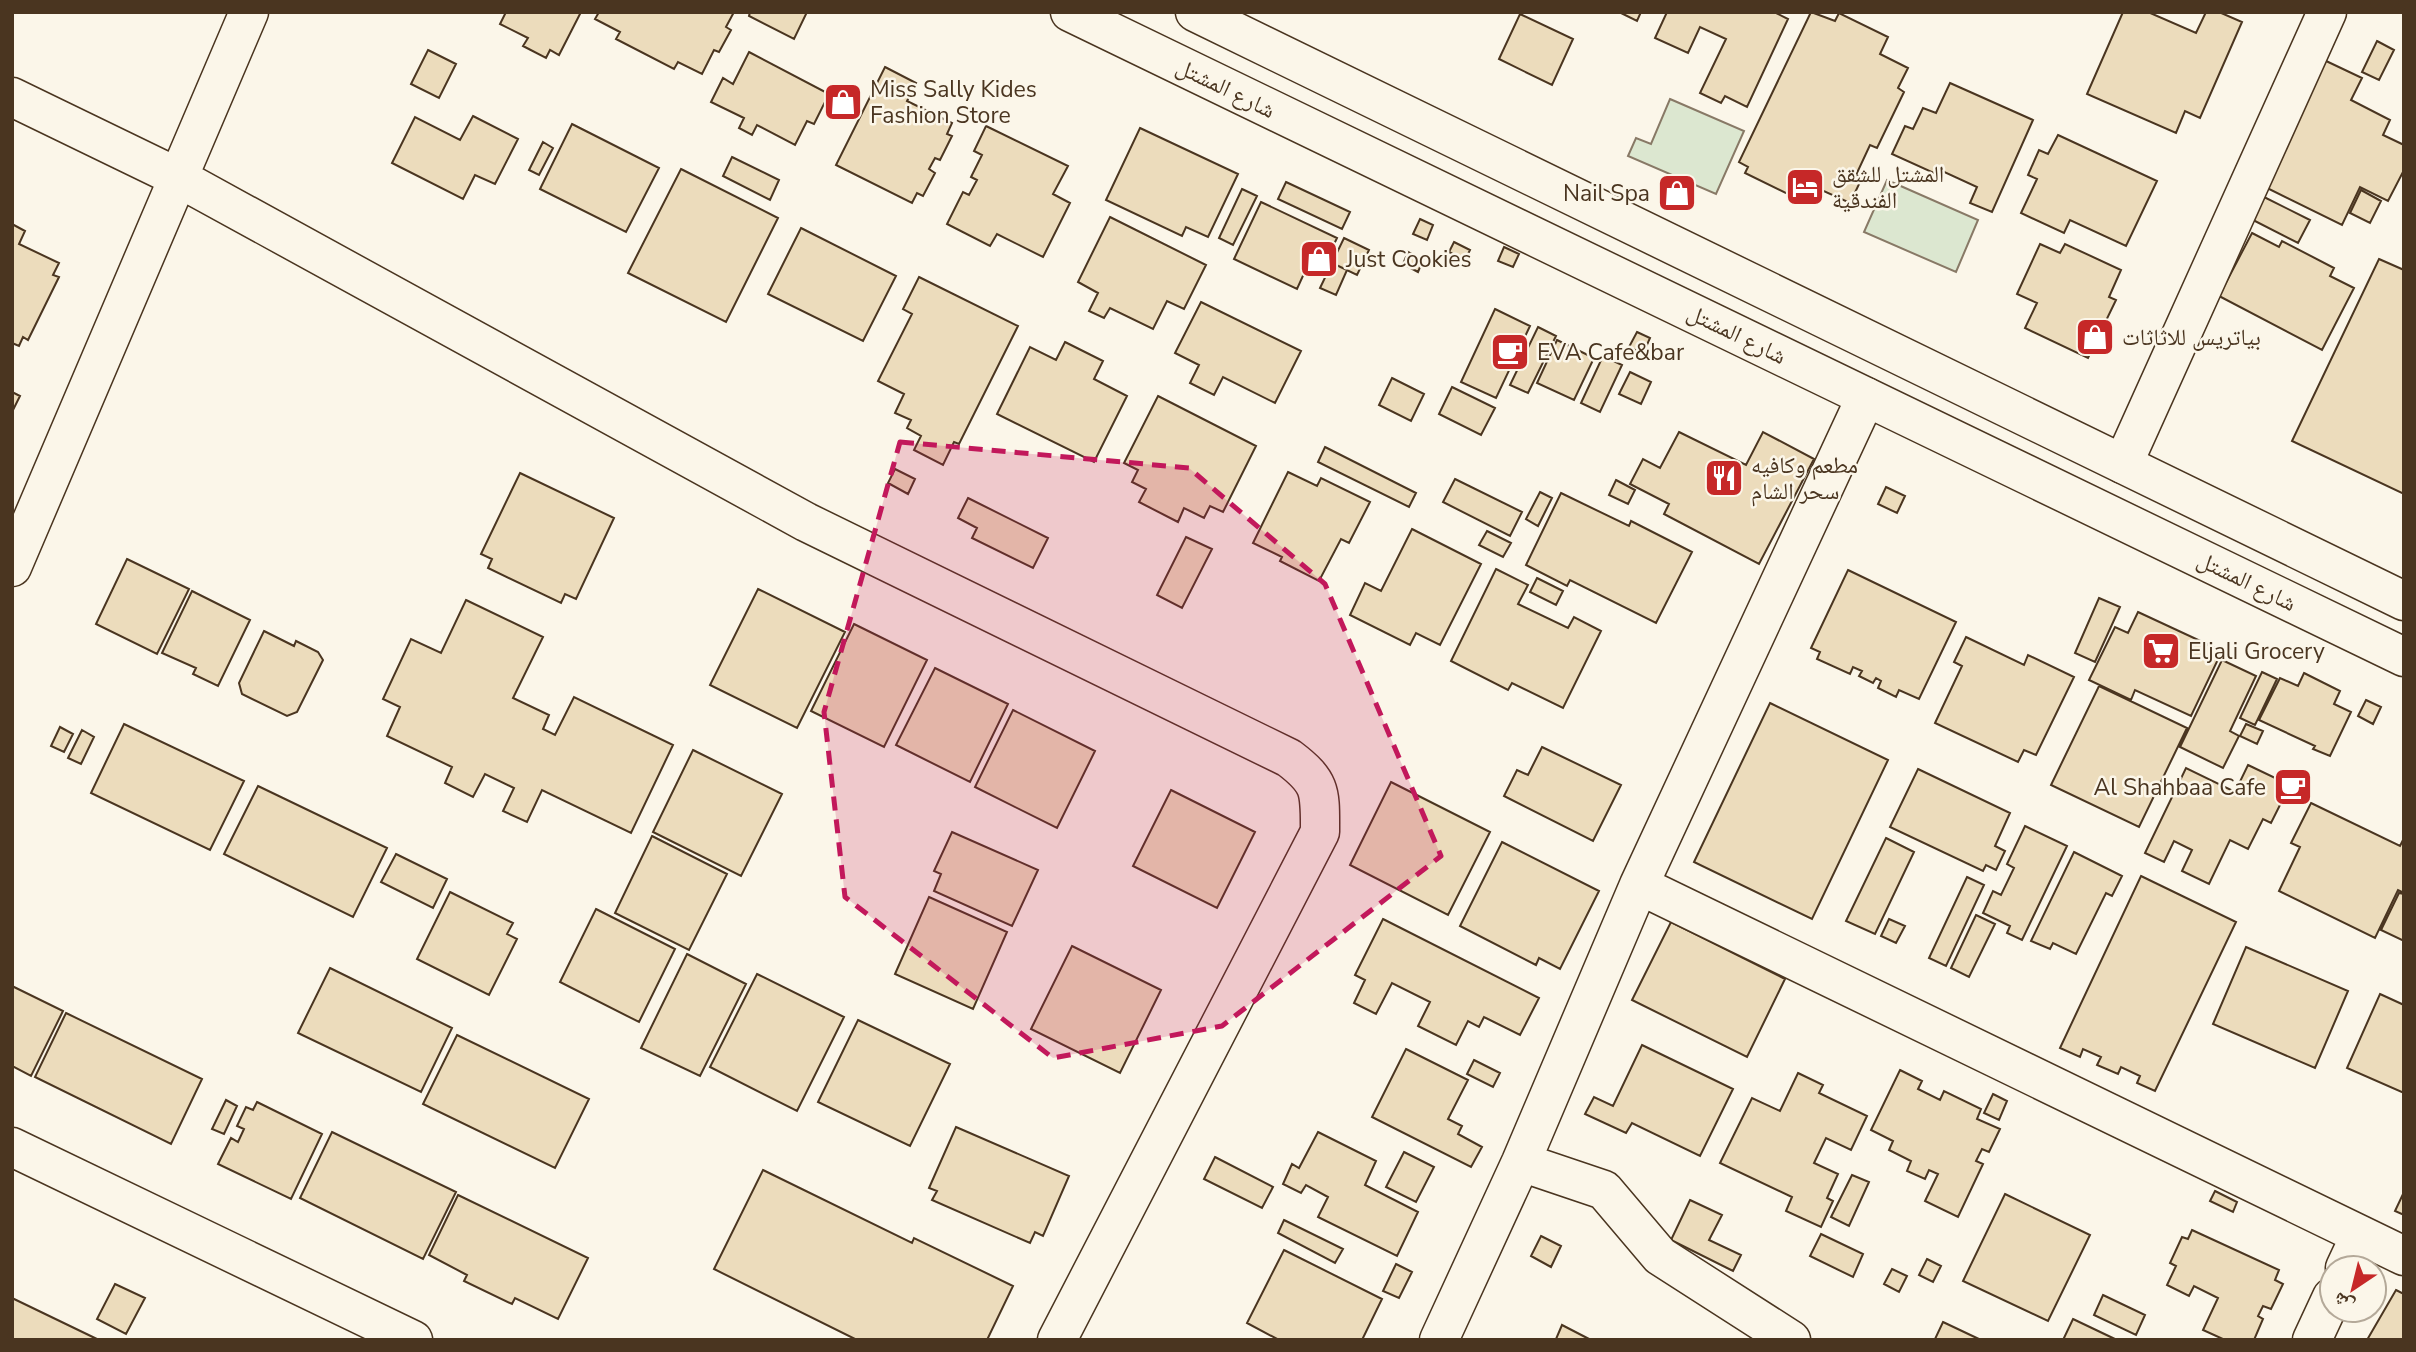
<svg xmlns="http://www.w3.org/2000/svg" width="2416" height="1352" font-family="'Nunito Sans','Noto Naskh Arabic',sans-serif">
<rect width="100%" height="100%" fill="#fbf6e9"/>
<path fill="#dce7d0" stroke="#887966" stroke-width="2" d="M1670 99 1744 131 1716 194 1628 156 1636 138 1651 144Z
M1887 180 1978 220 1956 272 1864 232Z"/>
<path fill="#ecdcbc" stroke="#4a3520" stroke-width="2" d="M506 12H581L559 55 550 50 546 58 523 46 528 38 500 24Z
M599 12H734L726 27 731 30 719 52 714 50 702 74 678 62 674 69 616 39 620 32 595 19Z
M750 12H807L794 39 749 16Z
M1619 12H1641L1637 21Z
M1667 12H1774L1788 19 1747 107 1725 96 1721 103 1700 93 1726 39 1700 27 1688 53 1655 38Z
M1811 12 1835 21 1839 13 1888 37 1880 54 1908 68 1898 88 1904 92 1877 148 1870 145 1856 175 1862 178 1850 203 1815 187 1810 197 1801 193 1798 199 1745 173 1748 167 1739 162Z
M2123 12H2148L2196 33 2206 12H2219L2242 22 2200 118 2185 111 2176 133 2087 94Z
M1520 14 1573 39 1552 85 1499 59Z
M2377 41 2394 50 2379 80 2362 72Z
M428 50 456 64 439 98 411 84Z
M749 52 829 94 814 124 807 121 795 145 757 125 752 135 739 128 744 118 711 102 723 78 733 84Z
M2324 60 2362 78 2351 100 2390 120 2383 135 2404 145V170L2388 201 2360 187 2342 225 2261 185Z
M885 67 916 83 907 101 952 123 947 134 952 136 940 160 935 158 929 169 935 173 923 196 917 193 912 203 836 165Z
M1950 83 2033 120 1992 212 1970 203 1977 187 1938 169 1936 174 1892 154 1905 126 1913 129 1923 108 1936 113Z
M473 116 518 139 495 184 475 175 463 199 392 163 415 117 460 140Z
M572 124 659 168 626 232 540 189Z
M986 126 1068 166 1053 194 1070 203 1043 257 997 234 990 246 947 224 963 192 969 195 977 180 971 177 982 155 974 151Z
M1140 128 1238 174 1208 237 1186 227 1182 236 1106 200Z
M2058 135 2157 181 2126 246 2070 220 2064 233 2021 213 2037 179 2028 175 2039 150 2048 154Z
M543 142 553 148 539 175 529 170Z
M732 157 779 180 770 200 723 176Z
M681 169 778 218 726 322 628 273Z
M1286 182 1350 212 1342 229 1278 199Z
M1242 189 1257 196 1233 245 1219 238Z
M2361 190 2381 201 2370 223 2350 213Z
M2262 196 2310 220 2298 243 2251 219Z
M1261 202 1337 238 1325 263 1312 256 1297 289 1234 259Z
M1110 217 1206 265 1184 309 1167 301 1153 329 1110 308 1104 318 1089 311 1098 293 1078 282Z
M1420 219 1433 225 1427 240 1413 234Z
M12 224 25 231 19 244 59 263 53 275 59 277 28 340 23 337 19 346 12 343Z
M801 228 896 276 863 341 768 294Z
M2252 233 2279 247 2282 241 2334 268 2330 276 2354 288 2322 350 2219 296Z
M1344 238 1369 250 1357 275 1332 263Z
M1454 242 1470 250 1465 260 1449 252Z
M2040 244 2060 253 2065 244 2121 270 2109 297 2116 300 2088 358 2025 328 2037 303 2017 294Z
M1504 247 1519 254 1513 267 1498 261Z
M1408 252 1423 260 1418 272 1403 264Z
M2379 259 2404 270V494L2292 441Z
M1332 263 1347 270 1336 295 1320 288Z
M919 277 1018 326 959 444 954 442 943 465 914 450 921 436 907 428 911 420 895 413 904 394 878 381 912 314 903 309Z
M1201 302 1301 351 1275 403 1223 377 1214 395 1190 383 1199 365 1175 353Z
M1495 309 1530 326 1496 398 1461 382Z
M1538 327 1556 336 1528 393 1510 385Z
M1637 332 1650 338 1643 354 1629 347Z
M1557 340 1594 358 1574 400 1537 383Z
M1065 342 1103 361 1094 379 1127 396 1094 462 997 414 1030 347 1056 360Z
M1603 356 1622 365 1600 412 1581 403Z
M1630 372 1651 382 1641 404 1619 394Z
M1392 378 1424 394 1411 421 1379 405Z
M1452 387 1495 408 1481 435 1439 414Z
M12 392 20 396 12 412Z
M1158 396 1256 446 1223 512 1210 506 1204 518 1184 508 1178 522 1139 502 1146 489 1132 482 1138 470 1124 463Z
M1679 432 1746 465 1763 432 1814 459 1759 564 1664 514 1669 504 1630 484 1643 459 1660 468Z
M1325 447 1416 493 1409 507 1318 462Z
M895 469 915 479 908 494 888 483Z
M1288 472 1317 486 1321 478 1370 502 1349 543 1341 539 1319 581 1280 561 1282 557 1253 543Z
M520 473 614 518 576 599 565 594 561 603 488 568 492 559 481 554Z
M1455 479 1522 512 1510 536 1443 502Z
M1616 480 1635 490 1628 504 1609 495Z
M1886 487 1905 496 1897 513 1878 504Z
M1540 492 1552 498 1538 526 1526 519Z
M1561 493 1629 526 1631 521 1692 552 1656 623 1570 580 1567 586 1526 565Z
M968 498 1048 538 1033 568 972 538 977 528 958 518Z
M1412 529 1481 564 1440 645 1416 633 1410 645 1350 615 1365 583 1381 591Z
M1487 531 1511 543 1503 557 1479 545Z
M1186 537 1212 549 1182 608 1157 595Z
M127 559 189 589 157 654 96 624Z
M1496 569 1528 585 1518 604 1568 628 1574 617 1601 631 1563 708 1512 683 1508 690 1451 661Z
M1848 570 1956 622 1919 699 1899 690 1896 697 1878 688 1881 681 1876 678 1873 683 1859 676 1862 671 1853 667 1850 674 1817 659 1820 652 1811 648Z
M1537 578 1563 591 1556 605 1530 592Z
M758 589 845 632 797 728 710 685Z
M192 591 250 620 218 686 193 674 196 668 162 653Z
M2099 598 2120 607 2095 662 2075 653Z
M466 600 543 637 513 698 549 715 543 729 555 735 574 697 673 745 631 833 542 790 527 822 503 811 514 788 485 774 473 797 445 783 452 767 387 736 400 707 383 699 411 639 441 653Z
M2138 612 2222 651 2191 716 2135 690 2131 700 2089 680 2115 627 2128 633Z
M854 624 927 660 884 747 811 711Z
M264 631 294 646 296 641 318 652 323 660 297 712 287 716 242 694 239 683Z
M1966 637 2024 665 2028 655 2074 677 2036 755 2024 750 2018 762 1935 723 1962 666 1954 662Z
M2222 660 2256 676 2230 731 2239 736 2223 768 2180 747Z
M935 668 1008 704 970 782 896 745Z
M2262 672 2277 679 2255 725 2240 718Z
M2304 673 2340 691 2334 704 2351 712 2330 756 2313 749 2315 746 2259 720 2280 678 2298 686Z
M2099 686 2187 728 2139 827 2051 785Z
M2366 700 2381 707 2373 724 2358 716Z
M1770 703 1888 760 1812 919 1694 862Z
M1013 710 1095 751 1057 828 975 787Z
M124 724 244 781 210 850 91 793Z
M2246 724 2263 731 2257 744 2240 736Z
M60 727 73 734 64 752 51 746Z
M82 730 94 737 81 764 68 758Z
M1542 747 1621 785 1593 841 1504 796 1517 770 1528 775Z
M693 750 782 794 741 876 653 832Z
M2248 765 2290 785 2271 823 2263 819 2248 849 2230 840 2209 884 2182 871 2192 850 2174 841 2164 862 2145 853 2186 768 2235 792Z
M1918 769 2010 813 1995 846 2005 851 1996 870 1986 865 1983 871 1890 827Z
M1391 782 1490 832 1448 915 1350 865Z
M258 786 387 848 353 917 224 854Z
M1171 790 1255 832 1217 908 1133 866Z
M2311 803 2400 846 2404 838V893L2398 890 2375 938 2279 891 2300 847 2291 843Z
M2025 826 2067 846 2022 940 2007 933 2010 926 1983 913 1993 891 2001 895 2014 868 2007 864Z
M952 832 1038 870 1012 926 934 891 941 874 934 871Z
M652 836 727 874 689 950 615 913Z
M1886 838 1914 852 1875 934 1846 921Z
M1502 842 1599 891 1560 969 1539 958 1536 965 1460 926Z
M2074 852 2122 876 2112 896 2106 893 2076 954 2053 943 2050 949 2031 941Z
M396 854 447 879 433 908 381 882Z
M2141 876 2236 922 2155 1091 2137 1083 2140 1076 2121 1067 2118 1074 2097 1065 2101 1057 2083 1049 2080 1057 2060 1048Z
M1967 877 1984 885 1946 966 1929 958Z
M450 892 513 923 507 934 517 939 489 995 417 959Z
M2399 893 2404 894V941L2381 930Z
M929 897 1007 932 973 1009 895 974Z
M596 909 675 949 639 1022 560 982Z
M1976 915 1995 924 1969 977 1951 968Z
M1383 919 1539 998 1520 1035 1484 1017 1479 1027 1468 1021 1456 1045 1418 1026 1430 1002 1392 983 1376 1014 1354 1003 1365 980 1355 975Z
M1889 919 1905 926 1896 943 1881 936Z
M1671 922 1785 979 1747 1057 1632 1000Z
M1072 946 1161 990 1120 1073 1031 1029Z
M2246 947 2348 991 2315 1068 2213 1024Z
M687 954 746 984 700 1076 641 1048Z
M330 968 452 1028 421 1092 298 1033Z
M757 974 844 1017 797 1111 710 1067Z
M12 986 63 1011 31 1076 12 1066Z
M2380 994 2404 1005V1093L2347 1068Z
M66 1013 202 1079 171 1144 35 1077Z
M858 1020 950 1064 910 1146 818 1102Z
M457 1035 589 1099 555 1168 423 1104Z
M1642 1045 1733 1089 1700 1156 1632 1123 1626 1133 1585 1114 1594 1097 1613 1106Z
M1406 1049 1468 1080 1448 1119 1462 1126 1458 1134 1482 1147 1471 1167 1372 1117Z
M1474 1060 1500 1073 1493 1087 1467 1074Z
M1900 1070 1922 1081 1918 1089 1940 1100 1944 1091 1981 1109 1977 1119 2000 1129 1989 1152 1982 1149 1976 1161 1983 1164 1958 1217 1925 1201 1938 1174 1929 1170 1925 1179 1907 1171 1911 1161 1889 1150 1893 1141 1871 1130Z
M1798 1073 1823 1085 1819 1093 1867 1116 1851 1150 1826 1138 1814 1163 1838 1174 1827 1198 1833 1201 1821 1227 1786 1211 1792 1197 1720 1163 1752 1098 1780 1111Z
M1993 1094 2007 1101 1999 1120 1984 1113Z
M226 1100 237 1106 224 1134 212 1129Z
M257 1102 322 1134 291 1199 218 1164 231 1138 238 1142 244 1129 237 1126 246 1107 253 1110Z
M956 1127 1069 1176 1043 1236 1035 1232 1030 1243 932 1200 937 1191 929 1188Z
M332 1132 456 1192 423 1259 300 1198Z
M1318 1132 1376 1161 1365 1185 1418 1212 1397 1256 1318 1217 1328 1197 1306 1185 1301 1193 1283 1184 1292 1164 1299 1168Z
M1404 1152 1434 1167 1416 1202 1386 1187Z
M1215 1157 1273 1187 1262 1208 1204 1179Z
M763 1170 912 1243 914 1238 1013 1286 987 1340H857L714 1269Z
M1852 1175 1869 1182 1849 1226 1831 1217Z
M2215 1191 2237 1202 2233 1212 2210 1201Z
M2404 1192V1215L2395 1211Z
M2005 1194 2090 1235 2048 1321 1963 1281Z
M458 1195 588 1258 558 1319 515 1298 512 1304 464 1281 467 1275 429 1255Z
M1690 1200 1722 1215 1709 1240 1741 1255 1733 1271 1671 1240Z
M1284 1220 1343 1249 1335 1263 1278 1233Z
M2192 1230 2279 1270 2275 1280 2283 1284 2271 1309 2263 1306 2258 1316 2263 1319 2254 1340H2225L2203 1330 2218 1298 2194 1286 2189 1296 2167 1285 2176 1266 2170 1263 2182 1237 2188 1239Z
M1821 1234 1863 1254 1853 1277 1810 1256Z
M1541 1236 1561 1246 1551 1267 1531 1256Z
M1284 1250 1382 1299 1362 1340H1279L1247 1323Z
M1927 1259 1941 1266 1933 1282 1919 1275Z
M1396 1264 1412 1272 1399 1298 1383 1291Z
M1892 1269 1907 1276 1899 1292 1884 1284Z
M115 1284 145 1298 126 1334 97 1319Z
M2396 1290 2404 1294V1340H2367Z
M2103 1295 2145 1315 2136 1335 2094 1315Z
M12 1298 99 1340H12Z
M2073 1319 2117 1340H2063Z
M1943 1322 1981 1340H1937L1935 1339Z
M1562 1325 1591 1340H1558L1556 1339Z"/>
<g fill="none" stroke-linecap="round" stroke-linejoin="round">
<g stroke="#4a3520" stroke-width="41">
<path id="minor" d="M12 97 177 177 806 522 1289 758C1322 783 1320 792 1320 832L1057 1340
M2123 464 2327 12
M12 567 249 12
M1639 885 2404 1256
M12 1147 413 1340
M1521 1162 1604 1190 1660 1256 1791 1340
M2345 1268 2360 1236
M1439 1340 1521 1162 1639 885 1866 397
M2312 1340 2332 1297"/>
</g>
<g stroke="#4a3520" stroke-width="41">
<path id="major" d="M1070 12 2404 657
M1195 12 2404 601"/>
</g>
<use href="#minor" stroke="#fbf6e9" stroke-width="38"/>
<use href="#major" stroke="#fbf6e9" stroke-width="38"/>
</g>
<path fill="#c2185b" fill-opacity="0.2" stroke="#c2185b" stroke-width="5" stroke-dasharray="14 9" stroke-linejoin="round" d="M900 442 1189 468 1325 584 1441 856 1222 1026 1053 1058 845 897 824 712Z"/>
<defs>
<g id="shop-square" transform="scale(2.0125)"><rect x="-9" y="-9" width="18" height="18" rx="4" fill="#c62828" stroke="#fbf6e9"/><path d="M-5-2.5h2.3a2.7 3.5 0 0 1 5.4 0H5L5.5 6h-11ZM-1.5-2.5h3a1.5 2.3 0 0 0-3 0Z" fill="#fff"/></g>
<g id="hotel-square" transform="scale(2.0125)"><rect x="-9" y="-9" width="18" height="18" rx="4" fill="#c62828" stroke="#fbf6e9"/><path d="M-6-4.5h1.5V1H6V5H4.5V3h-9V5H-6ZM-4 0a1.8 1.8 0 1 1 3.6 0ZM.5 0V-2.5h3Q6-2.5 6 0Z" fill="#fff"/></g>
<g id="cafe-square" transform="scale(2.0125)"><rect x="-9" y="-9" width="18" height="18" rx="4" fill="#c62828" stroke="#fbf6e9"/><path d="M-5.5-4.5H6V0H3Q3 3.5 0 3.5H-2.5Q-5.5 3.5-5.5 0ZM3-3.2v2h1.7v-2ZM-6 4.5H4V6H-6Z" fill="#fff"/></g>
<g id="restaurant-square" transform="scale(2.0125)"><rect x="-9" y="-9" width="18" height="18" rx="4" fill="#c62828" stroke="#fbf6e9"/><path d="M-5-6h1v4h1v-4h1v4h1v-4h1v5L-1.5 .5V6h-2V.5L-5-1ZM5-6V6H3V1.5H1.5Q1.5-4 5-6Z" fill="#fff"/></g>
<g id="supermarket-square" transform="scale(2.0125)"><rect x="-9" y="-9" width="18" height="18" rx="4" fill="#c62828" stroke="#fbf6e9"/><path d="M-6-5.5h2.5l.6 2H6L4.5 2H-2.5L-4.4-4H-6ZM-1.5 3.2a1.3 1.3 0 1 0 .1 0ZM3 3.2a1.3 1.3 0 1 0 .1 0Z" fill="#fff"/></g>
</defs>
<g fill-rule="evenodd">
<use href="#shop-square" x="843" y="102"/>
<use href="#hotel-square" x="1805" y="187"/>
<use href="#shop-square" x="1677" y="193"/>
<use href="#shop-square" x="1319" y="259"/>
<use href="#shop-square" x="2095" y="337"/>
<use href="#cafe-square" x="1510" y="352"/>
<use href="#restaurant-square" x="1724" y="478"/>
<use href="#supermarket-square" x="2161" y="651"/>
<use href="#cafe-square" x="2293" y="787"/>
</g>
<g text-anchor="middle" stroke-width="5" stroke-linejoin="round" paint-order="stroke">
<g font-size="23" fill="#4a3520" stroke="#fbf6e9">
<text transform="translate(1226 88) rotate(26)" y="8">شارع المشتل</text>
<text transform="translate(1737 334) rotate(26)" y="8">شارع المشتل</text>
<text transform="translate(2247 581) rotate(26)" y="8">شارع المشتل</text>
</g>
<g font-size="23" fill="#4a3520" stroke="#fbf6e9" text-anchor="start">
<text x="870" y="97">Miss Sally Kides<tspan x="870" dy="26">Fashion Store</tspan></text>
<text x="1832" y="182">المشتل للشقق<tspan x="1832" dy="26">الفندقية</tspan></text>
<text x="1650" y="201" text-anchor="end">Nail Spa</text>
<text x="1346" y="267">Just Cookies</text>
<text x="2122" y="345">بياتريس للاثاثات</text>
<text x="1537" y="360">EVA Cafe&amp;bar</text>
<text x="1751" y="473">مطعم وكافيه<tspan x="1751" dy="26">سحر الشام</tspan></text>
<text x="2188" y="659">Eljali Grocery</text>
<text x="2266" y="795" text-anchor="end">Al Shahbaa Cafe</text>
</g>
</g>
<rect width="2416" height="1352" fill="none" stroke="#4a3520" stroke-width="28"/>
<g transform="translate(2353 1289) rotate(215)"><circle r="33" fill="#fbf6e9" stroke="#b4a999" stroke-width="2"/>
<path d="M0-5L12 26L0 18L-12 26Z" fill="#c62828"/>
<text y="-10" font-size="19" font-weight="bold" text-anchor="middle" fill="#4a3520">ش</text>
</g>
</svg>
